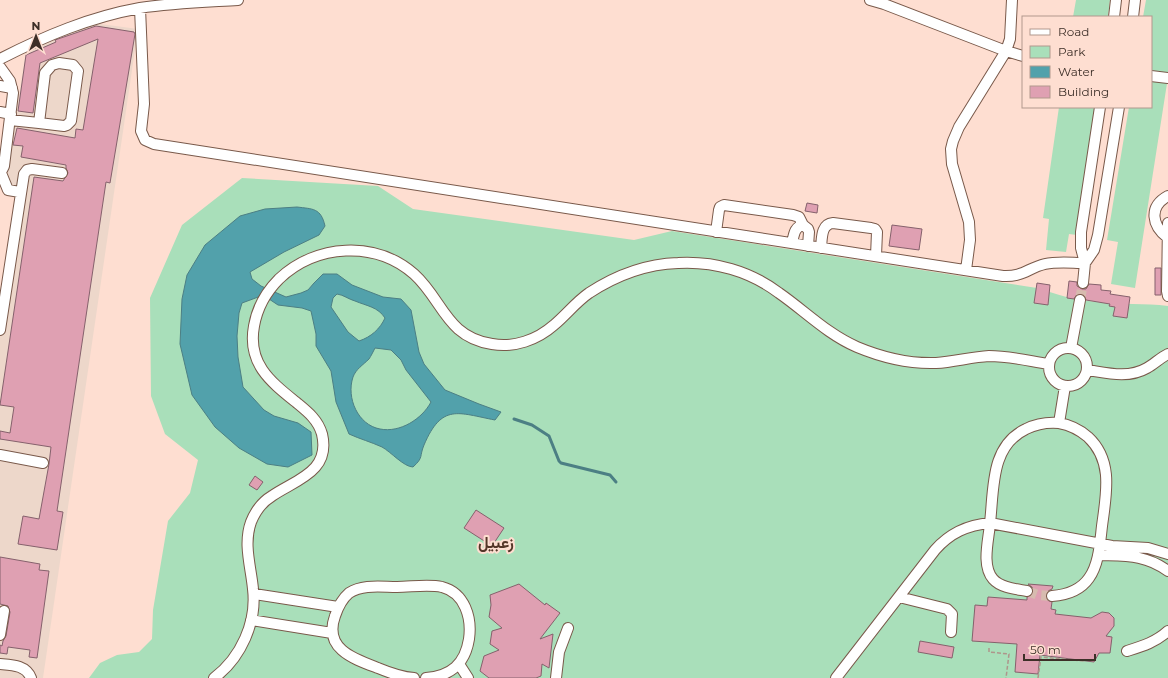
<svg xmlns="http://www.w3.org/2000/svg" width="1168" height="678" font-family="Montserrat,Vazirmatn,sans-serif">
<rect width="100%" height="100%" fill="#feded1"/>
<path fill="#edd7ca" d="M93 23 138 29 43 678H0V319L19 188 6 185 26 50Z"/>
<path fill="#a9dfba" d="M1076 0H1110L1108 17H1073Z
M1146 0H1168V77L1135 288 1111 284 1118 242 1107 240 1129 107H1151V17H1143Z
M1059 107H1095L1077 235 1069 234 1066 252 1046 250 1049 219 1043 218Z
M242 178 378 186 413 209 634 240 672 231 1037 288C1058 295 1075 300 1097 302 1121 305 1145 303 1168 306V678H89L100 663 117 655 139 652 152 639 153 610 168 521 190 493 198 460 165 434 151 396 150 298 182 225Z"/>
<path fill="#52a1ab" stroke="#4c7f84" fill-rule="evenodd" d="M297 207C313 209 321 208 325 226L319 235 284 252 250 272 252 279 261 286 286 297 301 293 308 290 314 283 323 274H337L352 285 383 297 401 299 411 310 419 352 424 364 445 390 479 404 501 412 495 420C458 413 442 403 424 445 419 457 424 457 413 467 404 467 391 452 382 447 371 442 360 439 349 434L336 402 331 371 316 346V334L311 311 302 308 278 305 269 299 261 296 242 303 239 313 237 336 238 357 243 387 264 410 274 416 298 423 311 432 312 455 288 467 267 464 239 448 215 427 192 395 180 344 182 299 187 275 205 245 240 216 265 209ZM337 294C344 295 348 299 355 301 367 306 378 307 385 318 380 329 371 337 359 341L348 332 331 307 333 298ZM375 348 391 350 401 360 406 370 431 402C422 419 400 433 380 429 358 425 346 398 353 377 356 369 363 365 369 359 371 356 373 352 375 348Z"/>
<g fill="none" stroke-linecap="round" stroke-linejoin="round">
<path stroke="#4c7f84" stroke-width="3" d="M514 419 532 425 549 436 559 461 561 463 610 475 616 482"/>
</g>
<path fill="#dfa0b2" stroke="#85616c" d="M96 26 134 32 135 34 110 183 106 182 57 511 63 512 57 550 18 544 23 516 39 519 49 464 51 447 0 439V431L10 433 14 407 0 405 34 177 63 181 68 173 66 168V165L21 157 23 146 13 145 17 128 75 138 76 129 83 130 98 39 40 63 33 113 18 111 26 55 56 42 55 40Z
M807 203 818 205 817 213 805 211Z
M892 225 922 229 919 250 889 246Z
M1155 268H1161V295H1155Z
M1069 281 1077 282V286L1082 289H1086L1089 284 1101 285V290L1111 291 1110 294 1130 297 1127 318 1113 316 1115 307 1109 306 1110 304 1086 300 1084 295 1082 294H1077L1074 299 1067 298Z
M1037 283 1050 285 1048 305 1034 303Z
M255 476 263 482 257 490 249 485Z
M476 510 504 528 492 546 464 528Z
M0 557 40 564 39 570 49 571 37 658 29 657 30 650 8 647 7 654 0 653V645L2 646 3 641 6 636 10 612 8 606 0 604Z
M519 584 545 605 546 603 560 613 540 639 553 634 549 668 542 664 541 676 536 678H489L480 671 484 656 499 650 490 644 492 631 502 628 489 617 491 605 490 595Z
M1028 584 1053 586 1052 589 1048 591 1046 596 1047 600 1052 602 1051 609 1056 610 1055 614 1091 618 1102 612 1109 613 1114 618V626L1106 636 1112 637 1110 653H1099L1094 662 1040 655 1038 674 1015 672 1017 644 972 641 975 605 987 606 988 597 1027 600V597L1032 595 1033 592V588Z
M920 641 954 647 952 658 918 652Z"/>
<g fill="none" stroke-linecap="round" stroke-linejoin="round">
<path stroke="#d7bbaf" stroke-width="10" stroke-dasharray="10 5" stroke-linecap="butt" d="M1080 300 1083 283
M1027 591 1038 595 1052 596"/>
<g stroke="#79594a" stroke-width="12">
<path id="minor" d="M870 0 884 4 1006 51 1023 56
M140 8 144 104 141 131 145 140 154 144 1003 276C1023 277 1028 268 1045 264 1058 261 1072 263 1085 263
M1114 17 1116 0
M1133 17 1135 0
M0 59C45 36 90 17 140 8 172 3 205 2 238 0
M59 63 73 65 78 71 71 121 67 125 64 126 39 123 45 73 52 65Z
M0 67 10 81 13 93 4 166 0 174
M1151 76 1168 78
M0 86 12 88
M0 112 11 114
M10 120 39 123
M1 173 8 190 20 192
M1168 223 1167 291 1168 296
M716 232 719 210 720 207 724 205 793 215 799 217 803 225 808 229 809 232 808 246
M1168 238C1152 226 1148 207 1168 196
M792 243C794 235 794 227 803 225
M821 248C822 238 821 224 833 223L871 228 875 229 877 232 876 256
M1085 263 1094 250 1098 235 1119 107
M966 270 970 240 969 222 952 164 951 149 953 141 959 127 1006 51 1010 39 1012 0
M1083 283 1085 263 1081 248V232L1100 107
M0 330 24 174 27 170 32 169 62 173
M1071 348 1080 300
M1049 367a19 19 0 1 1 38 0a19 19 0 1 1-38 0Z
M1087 370C1107 373 1128 379 1147 368 1154 364 1160 358 1168 354
M1059 423 1065 386
M0 455 43 463
M1098 555C1125 556 1145 554 1168 571
M1027 591C1016 589 1001 588 993 579 981 565 989 539 990 523 994 489 990 446 1026 429 1036 424 1047 422 1059 423 1070 425 1080 430 1088 437 1114 461 1106 495 1102 526 1100 543 1099 564 1089 578 1080 591 1066 595 1052 596
M254 594 338 607
M899 597 947 609 952 614 951 632
M251 620 332 633
M0 635 4 611
M1127 651C1143 646 1156 642 1168 631
M0 664C12 665 26 665 31 678
M459 664 468 678
M214 678C241 658 257 622 253 589 251 567 243 544 251 522 255 512 262 502 272 496 295 480 331 472 322 434 318 420 308 412 297 403 271 382 247 364 254 326 257 309 266 292 279 279 316 244 375 240 414 274 443 300 446 337 492 344 514 348 537 340 554 325 566 315 576 302 589 293 615 276 646 264 678 263 714 261 750 271 779 293 805 311 827 334 857 347 881 357 909 364 936 363 954 362 971 357 989 356 1010 356 1029 361 1049 364
M414 678C401 677 390 673 378 668 354 659 323 649 335 616 338 607 342 599 349 593 363 584 381 587 397 587 411 587 428 584 442 587 465 593 472 618 469 639 465 664 451 676 426 678
M556 678 559 652 568 628
M836 678 935 550C950 533 967 525 990 523L1112 546 1148 548 1168 554"/>
</g>
<path stroke="#ae958b" stroke-width="1.5" stroke-dasharray="4 2" stroke-linecap="butt" d="M989 648V652L1009 654 1006 678
M1038 678 1041 657 1084 661"/>
<use href="#minor" stroke="#fff" stroke-width="10"/>
</g>
<g text-anchor="middle" stroke-width="4" stroke-linejoin="round" paint-order="stroke">
<g font-size="16" font-weight="bold" fill="#543628" stroke="#feded1">
<text x="496" y="548">زعبيل</text>
</g>
</g>
<rect x="1022" y="16" width="130" height="92" fill="#feded1" stroke="#b1988d"/>
<rect x="1030" y="29" width="20" height="6" fill="#ffffff" stroke="#b1988d"/>
<text x="1058" y="36" font-size="12" fill="#3d2f28">Road</text>
<rect x="1030" y="46" width="20" height="12" fill="#a9dfba" stroke="#b1988d"/>
<text x="1058" y="56" font-size="12" fill="#3d2f28">Park</text>
<rect x="1030" y="66" width="20" height="12" fill="#52a1ab" stroke="#b1988d"/>
<text x="1058" y="76" font-size="12" fill="#3d2f28">Water</text>
<rect x="1030" y="86" width="20" height="12" fill="#dfa0b2" stroke="#b1988d"/>
<text x="1058" y="96" font-size="12" fill="#3d2f28">Building</text>
<g transform="translate(36 36)" stroke="#feded1" stroke-width="3" paint-order="stroke">
<path d="M0-3L7 15L0 10L-7 15Z" fill="#3d2f28"/>
<text y="-6" font-size="11" font-weight="bold" text-anchor="middle" fill="#3d2f28">N</text>
</g>
<path d="M1024 654v6h71v-6" fill="none" stroke="#3d2f28" stroke-width="2"/>
<text x="1030" y="654" font-size="12" fill="#3d2f28" stroke="#feded1" stroke-width="3" paint-order="stroke">50 m</text>
</svg>
